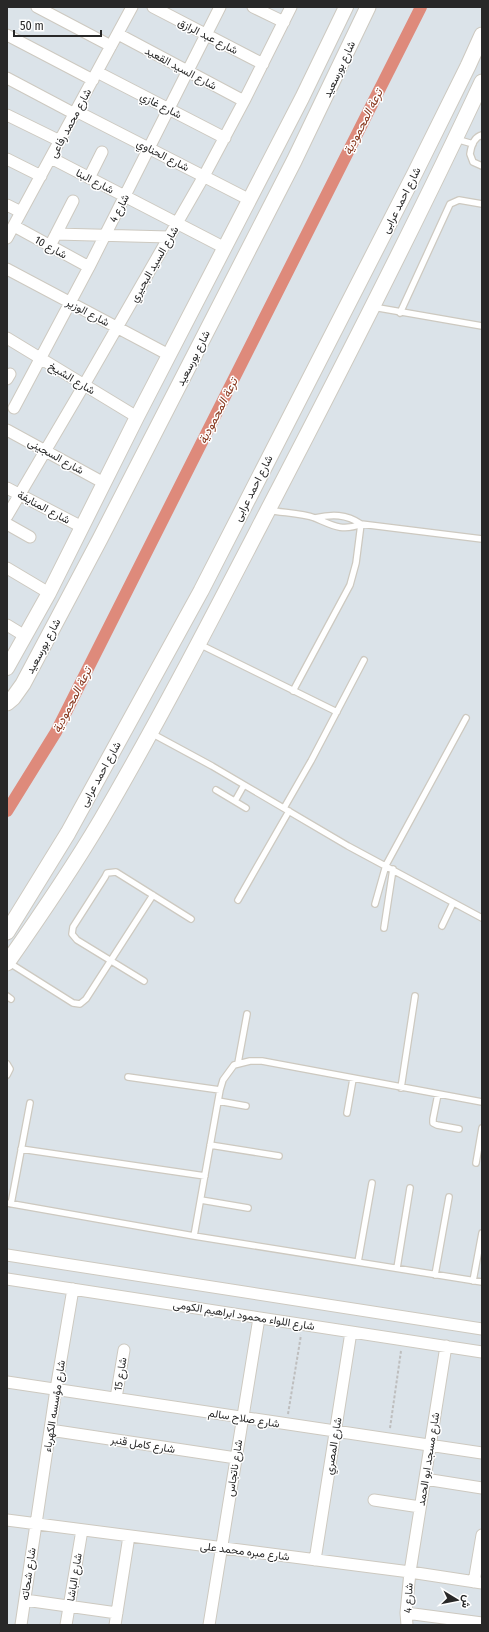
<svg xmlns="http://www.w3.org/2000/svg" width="489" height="1632" font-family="'Fira Sans Condensed',Vazirmatn,sans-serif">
<rect width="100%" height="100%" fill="#dbe3e9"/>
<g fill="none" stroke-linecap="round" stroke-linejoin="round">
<path stroke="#de8a7b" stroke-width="12" d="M7 811 56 732 421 7"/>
<g stroke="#cdc9c0" stroke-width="8">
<path id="service" d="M482 135C474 137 471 147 470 154L473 162 482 166
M456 139 473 144
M373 307 482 326
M400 313 450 204 459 200 482 204
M268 510C283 513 301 513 315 518 332 525 342 532 361 524L482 539
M315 518C332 514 346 514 361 524
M199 644 337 712
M293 691 350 585 356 563 361 524
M151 733 212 766 348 846 482 918
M216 790 246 808
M235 801 244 785
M284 808 311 761 364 660
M238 900 289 811
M375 904 386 865 466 718
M442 926 453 903
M384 928 393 869
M8 962 73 1003 80 1004 86 999 153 895
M144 981 77 940 72 934 73 927 105 877 107 873 116 872 191 919
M7 996 11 999
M238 1063 247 1014
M7 1064 10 1069 7 1075
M128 1077 220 1090
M401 1088 415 996
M438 1094 433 1119V1123L437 1125 459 1129
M218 1101 246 1106
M347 1113 353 1079
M210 1145 279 1156
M21 1149 205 1176
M476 1163 482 1128
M201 1200 248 1208
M7 1203 194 1236 482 1282
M11 1204 30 1103
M194 1236 220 1090 223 1080 234 1065 250 1061H262L482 1102
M358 1262 372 1183
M397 1268 410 1188
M435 1275 449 1197
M473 1281 482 1233"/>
</g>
<g stroke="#cdc9c0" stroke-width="13">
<path id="minor" d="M37 7 111 46
M153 7 263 64
M253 7 284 22
M118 34 244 101
M7 35 93 80
M97 72 225 138
M7 78 75 114
M76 111 250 200
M7 115 60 141
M51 158 225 248
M7 159 41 176
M89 178 102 152
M7 205 21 212
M14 226 89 267
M56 234 169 237
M7 238 132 7
M53 240 73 201
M7 269 169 355
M7 338 137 417
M7 379 10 374
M14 408 89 267 220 7
M7 430 104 483
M7 488 82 527
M7 516 84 385 204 176 244 101 291 7
M7 524 30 537
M7 568 49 593
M7 625 25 636
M7 1255 482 1329
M7 1279 482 1352
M7 1382 482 1453
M116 1398 124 1350
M50 1430 236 1458
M425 1479 482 1488
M374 1500 420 1507
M7 1520 410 1572 482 1583
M315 1560 351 1332
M474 1582 482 1535
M25 1600 117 1613
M406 1613 482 1623
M21 1625 56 1389 73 1289
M66 1625 82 1530
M115 1625 129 1536
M209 1625 259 1318
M407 1625 406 1613 410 1572 446 1346"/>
</g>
<g stroke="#cdc9c0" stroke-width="16">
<path id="tertiary" d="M7 668 49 593 137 417 302 98 346 7"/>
</g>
<g stroke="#cdc9c0" stroke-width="17">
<path id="secondary" d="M7 703 13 698 23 684 100 539 294 161 368 7
M7 932 68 833 201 591 415 173 468 66 482 35
M7 963C40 916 72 869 101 820 160 719 214 614 268 510 342 368 415 226 482 82"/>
</g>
<path stroke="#bebebe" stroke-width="2" stroke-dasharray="3 2" stroke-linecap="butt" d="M288 1414 301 1335
M390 1428 401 1351"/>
<use href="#service" stroke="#fff" stroke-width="5.5"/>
<use href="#minor" stroke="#fff" stroke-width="11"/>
<use href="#tertiary" stroke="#fff" stroke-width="14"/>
<use href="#secondary" stroke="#fff" stroke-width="15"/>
</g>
<g text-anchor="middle" stroke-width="3" stroke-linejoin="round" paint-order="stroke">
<g font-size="11" fill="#282828" stroke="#fff">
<text transform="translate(208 36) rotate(27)" y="4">شارع عبد الرازق</text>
<text transform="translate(181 68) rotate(28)" y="4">شارع السيد القعيد</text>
<text transform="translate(339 69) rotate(-65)" y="4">شارع بورسعيد</text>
<text transform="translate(161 105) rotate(27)" y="4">شارع غازي</text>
<text transform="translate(70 123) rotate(-62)" y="4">شارع محمد رفاعى</text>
<text transform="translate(163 155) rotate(27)" y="4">شارع الحناوي</text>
<text transform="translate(95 181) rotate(27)" y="4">شارع البنا</text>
<text transform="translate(401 200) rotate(-63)" y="4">شارع احمد عرابى</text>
<text transform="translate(119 208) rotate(-63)" y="4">شارع 4</text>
<text transform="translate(51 247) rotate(29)" y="4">شارع 10</text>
<text transform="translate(154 264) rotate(-60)" y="4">شارع السيد البحيري</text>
<text transform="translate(88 312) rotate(28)" y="4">شارع الوزير</text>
<text transform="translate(193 358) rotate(-63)" y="4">شارع بورسعيد</text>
<text transform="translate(72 378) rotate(31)" y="4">شارع الشيخ</text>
<text transform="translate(56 456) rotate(29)" y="4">شارع السجينى</text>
<text transform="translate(253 488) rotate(-63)" y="4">شارع احمد عرابى</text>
<text transform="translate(44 507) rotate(28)" y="4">شارع المنايفة</text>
<text transform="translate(43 646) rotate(-62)" y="4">شارع بورسعيد</text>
<text transform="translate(100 774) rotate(-61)" y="4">شارع احمد عرابى</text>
<text transform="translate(244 1315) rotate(9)" y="4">شارع اللواء محمود ابراهيم الكومى</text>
<text transform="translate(120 1374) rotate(-81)" y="4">شارع 15</text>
<text transform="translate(54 1406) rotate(-81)" y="4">شارع مؤسسه الكهرباء</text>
<text transform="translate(244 1418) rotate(9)" y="4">شارع صلاح سالم</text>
<text transform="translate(143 1444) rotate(9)" y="4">شارع كامل قنبر</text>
<text transform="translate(333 1446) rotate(-81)" y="4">شارع المصري</text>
<text transform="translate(428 1459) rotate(-81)" y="4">شارع مسجد ابو الحمد</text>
<text transform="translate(234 1468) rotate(-81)" y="4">شارع ناتجاس</text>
<text transform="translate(245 1551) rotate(7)" y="4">شارع مبره محمد على</text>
<text transform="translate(28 1574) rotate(-82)" y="4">شارع شحاته</text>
<text transform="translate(74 1577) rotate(-81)" y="4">شارع الباشا</text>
<text transform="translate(408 1598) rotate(-87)" y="4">شارع 4</text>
</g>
<g font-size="12" font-style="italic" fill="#87361d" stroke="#fff">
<text transform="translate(363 122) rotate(-63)" y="4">ترعة المحمودية</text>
<text transform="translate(218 411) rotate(-63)" y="4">ترعة المحمودية</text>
<text transform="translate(72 700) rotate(-63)" y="4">ترعة المحمودية</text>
</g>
</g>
<rect width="489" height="1632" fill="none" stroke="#282828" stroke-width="16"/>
<g transform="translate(457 1600) rotate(100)" stroke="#ffffff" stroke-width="3" paint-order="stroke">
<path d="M0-3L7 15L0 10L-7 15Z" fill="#282828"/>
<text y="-6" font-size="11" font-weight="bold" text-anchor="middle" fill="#282828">ش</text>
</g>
<path d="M14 30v6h87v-6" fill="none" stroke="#282828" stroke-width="2"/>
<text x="20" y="30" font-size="12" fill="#282828" stroke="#ffffff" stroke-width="3" paint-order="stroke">50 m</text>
</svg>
